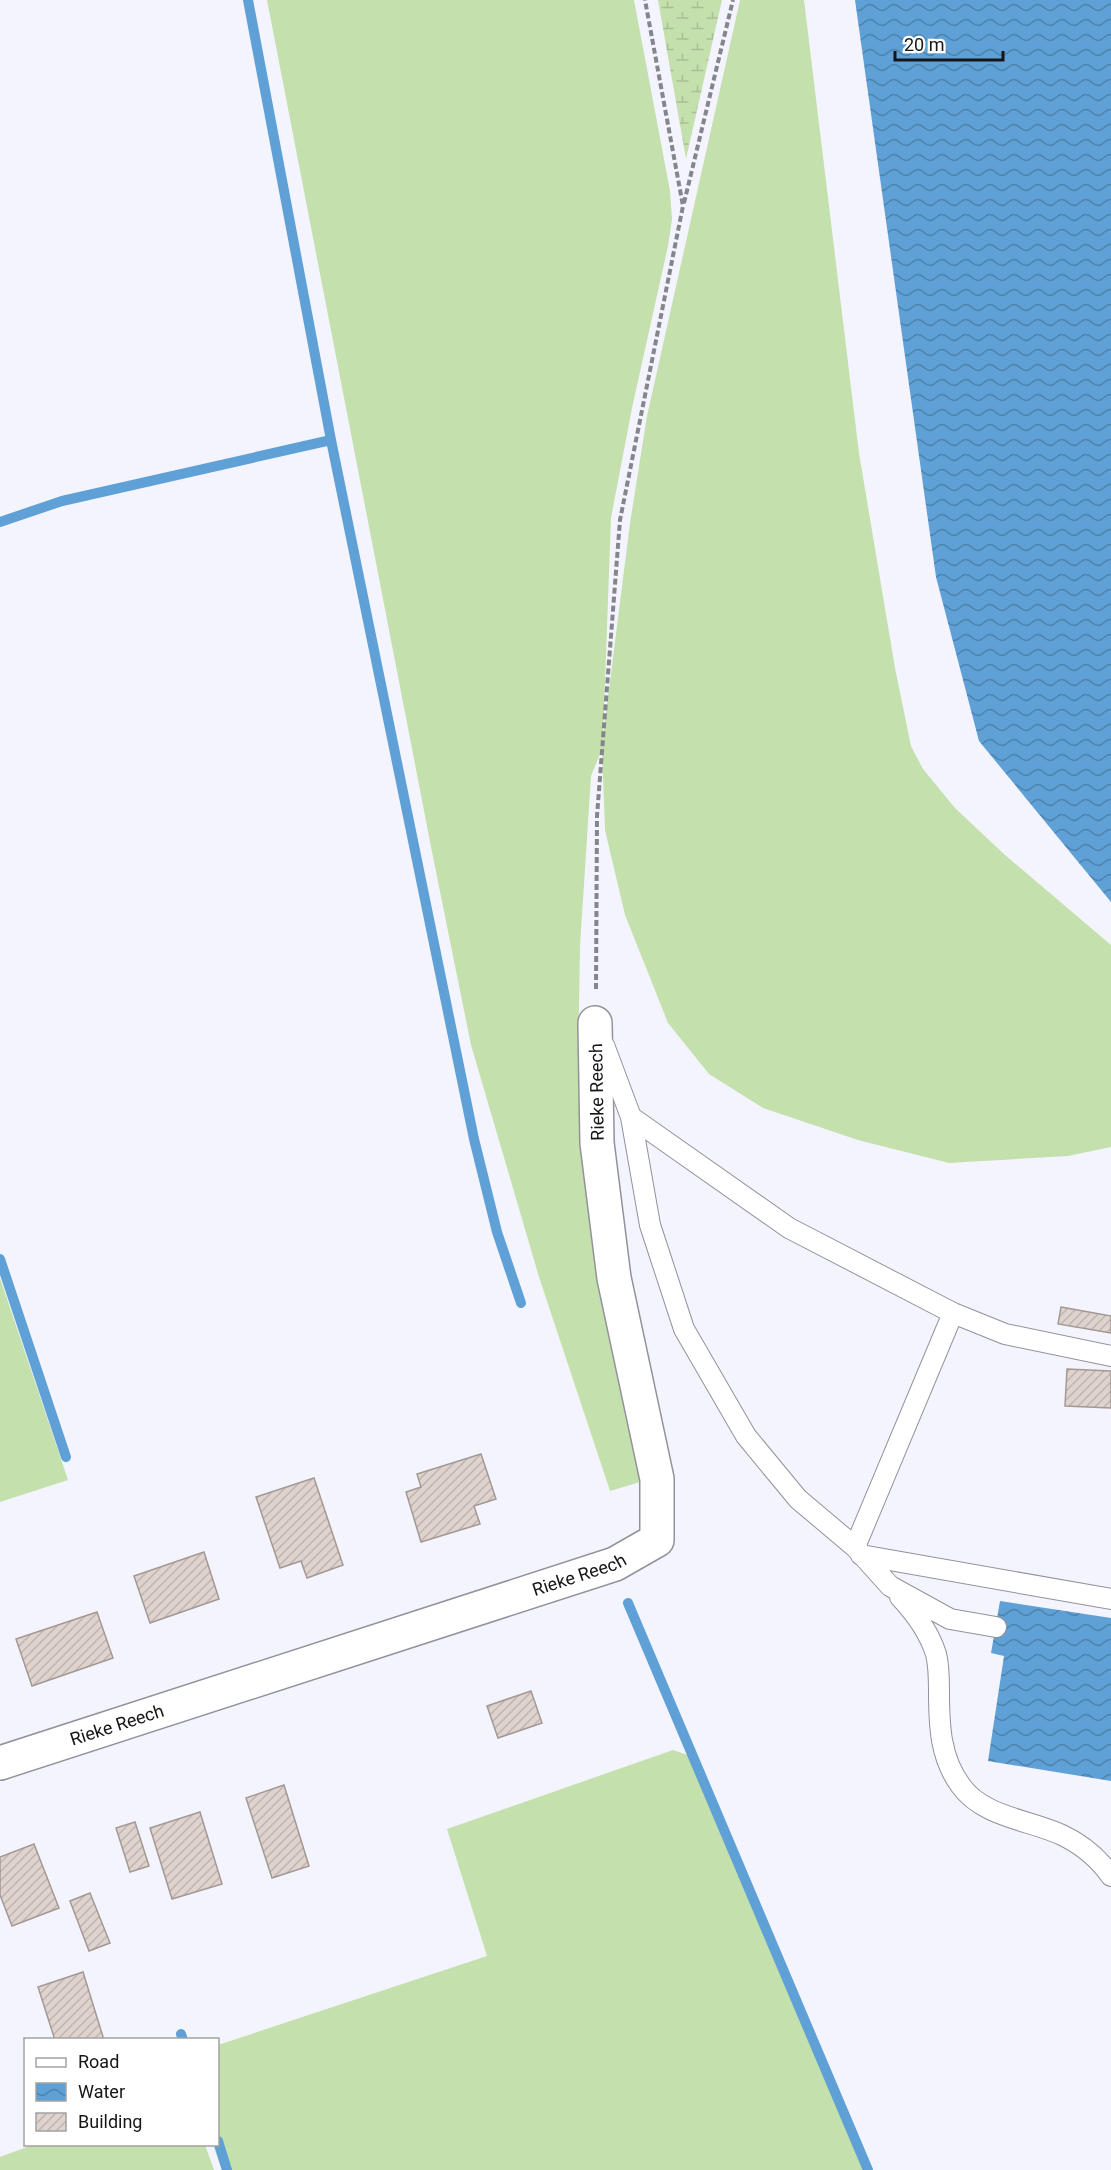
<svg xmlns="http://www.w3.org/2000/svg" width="1111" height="2170" font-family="Roboto,sans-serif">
<defs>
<pattern id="wetland-marsh" width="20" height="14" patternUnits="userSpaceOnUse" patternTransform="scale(1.5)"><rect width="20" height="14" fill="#c4e0ac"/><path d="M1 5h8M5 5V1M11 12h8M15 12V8" fill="none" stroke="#a8bf93"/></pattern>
<pattern id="water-waves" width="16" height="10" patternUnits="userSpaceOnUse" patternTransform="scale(1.5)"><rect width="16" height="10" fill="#5fa1d6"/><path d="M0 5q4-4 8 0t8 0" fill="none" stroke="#4d82ad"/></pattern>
<pattern id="building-hatch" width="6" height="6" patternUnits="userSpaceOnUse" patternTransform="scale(1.5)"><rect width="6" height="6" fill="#dfd3ce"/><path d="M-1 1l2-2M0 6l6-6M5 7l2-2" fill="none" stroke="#bfb4b0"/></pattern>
</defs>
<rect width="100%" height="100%" fill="#f4f4ff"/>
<path fill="#c4e0ac" d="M267 0H634L670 191 672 219 668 246 632 408 611 518 603 737 630 523 647 416 740 0H804L859 453 895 668 911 746 923 769 955 808 1005 855 1111 945V1147L1068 1156 949 1163 858 1140 763 1108 709 1074 668 1023 625 915 605 830 602 749 591 776 580 946 578 1066 585 1125 640 1482 610 1491 539 1277 471 1045 432 852Z
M0 1278 68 1480 0 1502Z
M673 1750 688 1755 863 2170H222L213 2145 218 2144V2045L487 1956 447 1829Z
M35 2144 205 2145 214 2170H0V2157Z"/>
<path fill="url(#wetland-marsh)" d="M658 0H722L686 159Z"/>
<path fill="url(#water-waves)" d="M855 0H1111V902L979 741 936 577Z
M1000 1601 1111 1618V1781L988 1761 1004 1656 991 1653Z"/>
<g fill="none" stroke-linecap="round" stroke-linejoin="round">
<path stroke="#5fa1d6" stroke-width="10" d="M248 0 331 440 474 1139 497 1232 521 1303
M0 522 62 501 331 440
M0 1259 66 1457
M628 1603 868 2170
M181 2034 183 2040
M218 2141 227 2170"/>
</g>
<path fill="url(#building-hatch)" stroke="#a39893" stroke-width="1.5" d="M1061 1307 1111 1316V1333L1058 1324Z
M1067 1369 1111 1371V1408L1065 1406Z
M481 1454 496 1499 474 1506 480 1524 421 1542 406 1492 421 1487 417 1474Z
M314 1478 343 1565 307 1578 301 1561 280 1568 256 1497Z
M204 1552 219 1599 150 1623 134 1576Z
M97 1612 113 1658 32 1686 16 1639Z
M531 1691 542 1723 498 1738 487 1706Z
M284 1785 309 1866 272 1878 246 1798Z
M200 1812 222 1884 172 1899 150 1828Z
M135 1822 149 1866 130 1872 116 1828Z
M34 1844 59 1908 12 1926 0 1895V1857Z
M90 1893 110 1943 89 1951 70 1901Z
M83 1972 104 2040H55L38 1987Z"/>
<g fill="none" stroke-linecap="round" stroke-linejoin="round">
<g stroke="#92929c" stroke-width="22">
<path id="lane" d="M604 1045 631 1117 650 1225 684 1329 746 1436 798 1499 855 1547 890 1586 950 1619 996 1627
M631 1117 789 1228 953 1313 1005 1334 1111 1356
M855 1547 953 1313
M861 1555 1111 1599
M900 1597C916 1614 929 1632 936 1654 939 1666 939 1679 939 1691 939 1725 940 1758 961 1786 983 1817 1030 1820 1062 1835 1081 1844 1099 1859 1111 1876"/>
</g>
<g stroke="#92929c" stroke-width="36">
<g id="street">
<path id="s1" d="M0 1763 615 1564 657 1540V1479L614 1278 597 1143 595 1023"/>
</g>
</g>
<path stroke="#85858c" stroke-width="4" stroke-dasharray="6 3" stroke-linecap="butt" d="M684 203 733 0
M596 989 597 816 620 520 683 206 645 0"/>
<use href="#lane" stroke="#fff" stroke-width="20"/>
<use href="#street" stroke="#fff" stroke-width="33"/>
</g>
<g text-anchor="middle" stroke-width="5" stroke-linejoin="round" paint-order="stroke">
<g font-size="18" fill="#161619" stroke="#fff">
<text transform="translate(597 1092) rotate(-91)" y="6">Rieke Reech</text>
<text dy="6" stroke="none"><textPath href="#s1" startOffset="609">Rieke Reech</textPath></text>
<text dy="6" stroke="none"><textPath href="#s1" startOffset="123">Rieke Reech</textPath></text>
</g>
</g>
<rect x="24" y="2038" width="195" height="108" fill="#ffffff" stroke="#a2a2a3" stroke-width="1.5"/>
<rect x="36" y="2058" width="30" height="9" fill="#ffffff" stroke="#a2a2a3" stroke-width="1.5"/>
<text x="78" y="2068" font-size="18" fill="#161619">Road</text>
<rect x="36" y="2083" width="30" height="18" fill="url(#water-waves)" stroke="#a2a2a3" stroke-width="1.5"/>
<text x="78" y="2098" font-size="18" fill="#161619">Water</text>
<rect x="36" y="2113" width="30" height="18" fill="url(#building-hatch)" stroke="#a2a2a3" stroke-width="1.5"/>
<text x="78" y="2128" font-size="18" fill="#161619">Building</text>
<path d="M895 51v9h108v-9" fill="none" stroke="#161619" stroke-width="3"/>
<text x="904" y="51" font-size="18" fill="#161619" stroke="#ffffff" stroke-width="4.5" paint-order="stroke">20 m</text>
</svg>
